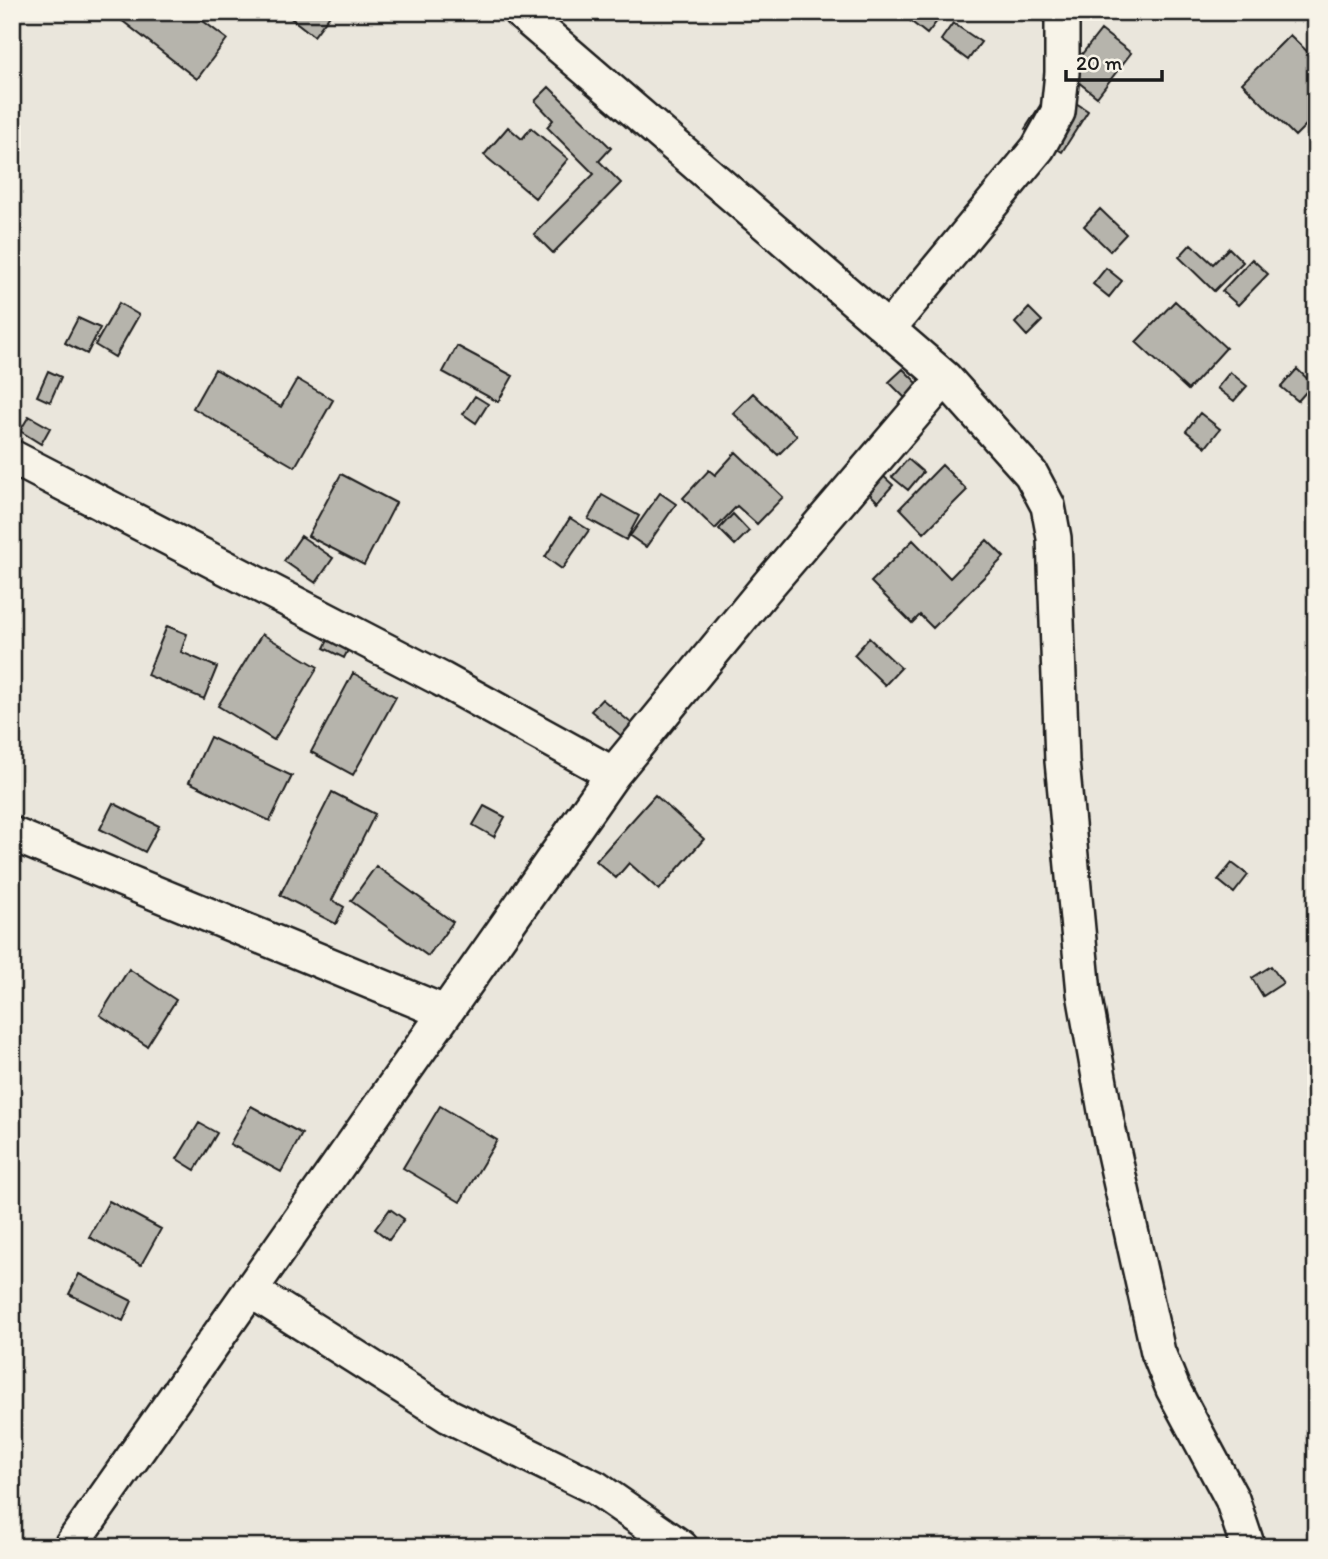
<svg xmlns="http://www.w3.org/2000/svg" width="1328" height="1559" font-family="Itim,sans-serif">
<rect width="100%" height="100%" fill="#eae6dc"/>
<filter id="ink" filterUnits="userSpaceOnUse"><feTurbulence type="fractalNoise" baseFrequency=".0143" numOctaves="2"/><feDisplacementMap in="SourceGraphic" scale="14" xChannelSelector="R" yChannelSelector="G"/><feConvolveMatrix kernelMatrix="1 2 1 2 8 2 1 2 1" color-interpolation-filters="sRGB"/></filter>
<g filter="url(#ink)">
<path fill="#b6b4ac" stroke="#1c1c1c" stroke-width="2" d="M111 12H191L227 39 197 79Z
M283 12H332L314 36Z
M899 12H944L927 34Z
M953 23 981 42 968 60 941 40Z
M1101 30 1131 53 1097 97 1067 73Z
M1290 35 1316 60V79L1310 85 1316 90V115L1295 136 1242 83Z
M549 87 611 148 599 161 621 183 553 253 534 234 594 174 547 127 553 120 535 101Z
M1052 87 1088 111 1062 152 1025 129Z
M508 127 522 139 531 128 568 159 535 198 484 155Z
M1100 209 1126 234 1110 251 1084 226Z
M1191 244 1213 264 1229 248 1243 262 1214 291 1179 257Z
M1252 259 1268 274 1238 305 1222 291Z
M1106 268 1122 281 1109 297 1093 284Z
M1175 301 1226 348 1188 390 1136 342Z
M119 303 139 315 115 357 95 345Z
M1029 308 1042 321 1027 336 1015 323Z
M78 318 100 328 87 354 65 343Z
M457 346 513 376 498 402 443 372Z
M215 369 281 407 297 379 333 400 295 467 193 408Z
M903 369 923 389 910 403 889 382Z
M1297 369 1313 384 1298 401 1281 387Z
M48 371 61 377 50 402 37 396Z
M1230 372 1247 386 1234 401 1217 388Z
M753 393 797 436 778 455 733 413Z
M475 396 488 404 476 423 463 414Z
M1200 413 1220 429 1206 447 1186 431Z
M29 416 50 428 41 444 20 431Z
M736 452 783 497 757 524 737 506 715 529 683 498 709 470 715 475Z
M908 459 923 472 908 490 892 477Z
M942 465 967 490 924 533 900 508Z
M880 473 893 485 878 502 865 489Z
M341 474 396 503 364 565 308 536Z
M660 493 676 504 646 547 630 536Z
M602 495 639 516 626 540 588 519Z
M733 514 749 531 735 545 719 529Z
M570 518 589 530 562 569 545 557Z
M301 536 333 558 316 583 284 561Z
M913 540 950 578 987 540 1004 557 933 628 920 615 912 623 871 582Z
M167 626 187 634 181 652 217 667 204 699 147 675Z
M334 628 354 638 344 658 324 648Z
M262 634 318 667 274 740 218 706Z
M869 638 901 668 885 685 854 655Z
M353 673 396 697 353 775 311 752Z
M602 699 636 727 625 739 591 711Z
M210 737 292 776 270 821 189 782Z
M332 792 375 814 332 900 344 907 336 924 280 895Z
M655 795 704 839 659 890 629 863 616 878 596 861Z
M113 803 159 826 145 852 100 829Z
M484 806 505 817 494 837 473 825Z
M1232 863 1248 875 1234 893 1218 880Z
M376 866 453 922 428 956 351 901Z
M1271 966 1283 983 1263 996 1252 978Z
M129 969 176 1000 147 1046 100 1015Z
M251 1106 302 1134 281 1172 230 1144Z
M440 1106 497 1140 460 1202 403 1168Z
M199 1123 217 1133 195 1170 177 1159Z
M109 1201 161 1229 141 1265 89 1237Z
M390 1209 404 1219 389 1240 375 1229Z
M79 1274 132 1301 123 1321 69 1294Z"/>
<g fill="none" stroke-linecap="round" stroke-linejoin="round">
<g stroke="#1c1c1c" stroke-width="38">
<path id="street" d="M520 12 945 378 1031 474 1048 506 1054 538 1062 761 1084 993 1107 1122 1158 1352 1173 1389 1232 1499 1248 1547
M889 328 1038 148 1058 112 1062 73V12
M12 457 441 679 613 774
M12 834 444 1012
M250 1290 449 1416 596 1488 681 1547
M70 1547 613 774 769 584 945 378"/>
</g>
<use href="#street" stroke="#f7f3e8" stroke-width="33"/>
</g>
</g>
<rect width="1328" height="1559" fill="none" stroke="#f7f3e8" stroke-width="42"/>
<rect x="21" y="21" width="1286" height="1517" fill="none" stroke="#1c1c1c" stroke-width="2.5" filter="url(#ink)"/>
<path d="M1066 70v10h96v-10" fill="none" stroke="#1c1c1c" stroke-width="3.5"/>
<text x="1076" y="70" font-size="21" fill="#1c1c1c" stroke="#f7f3e8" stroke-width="5" paint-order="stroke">20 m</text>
</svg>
